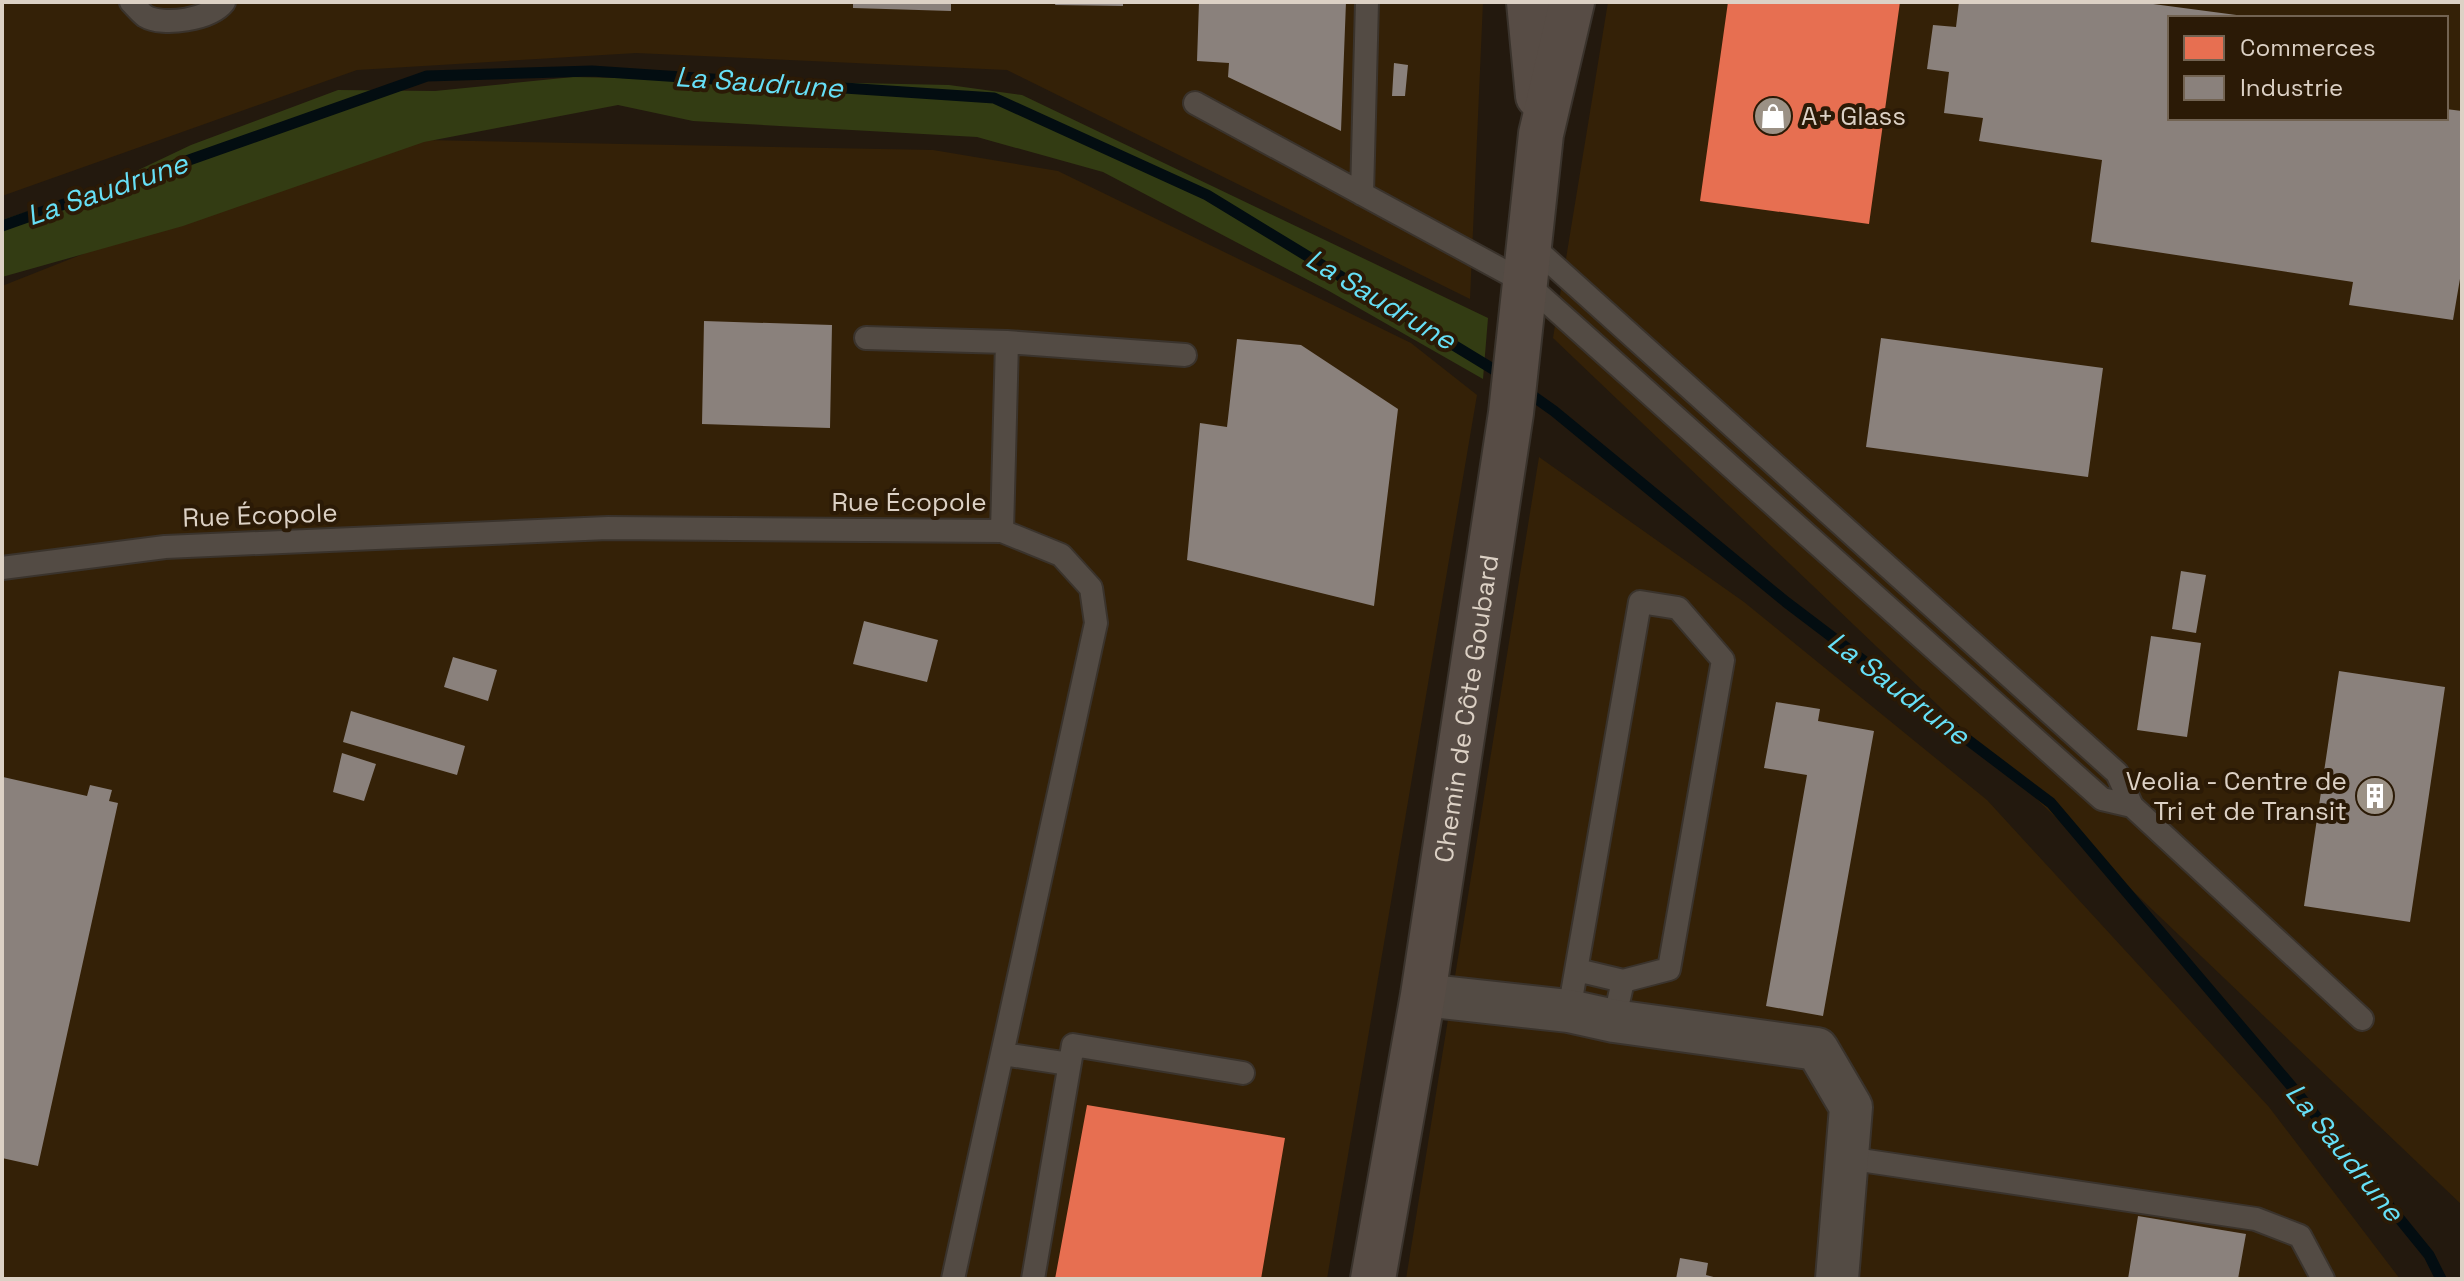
<svg xmlns="http://www.w3.org/2000/svg" width="2464" height="1281" font-family="'Space Grotesk',sans-serif">
<rect width="100%" height="100%" fill="#23190e"/>
<path fill="#342107" fill-rule="evenodd" d="M2 2H1483L1470 299 1007 70 636 53 357 70 2 196Z
M1608 2H2462V1205L1553 338ZM2170 18H2446V118H2170Z
M374 139 933 150 1058 171 1411 343 1477 395 1327 1279H2V286Z
M1539 457 1744 602 1987 800 2269 1107 2400 1279H1406Z"/>
<path fill="#333c13" d="M573 77 949 85 1022 95 1488 318 1483 379 1329 291 1103 172 977 137 693 121 618 105 424 142 183 226 2 277V220L44 206 71 202 191 145 338 90 435 91Z"/>
<path fill="#e76f51" d="M1728 2H1835L1854 4V2H1900L1869 224 1700 201Z
M1087 1105 1285 1138 1261 1279H1055Z"/>
<path fill="#8a817c" d="M853 2H951V11L853 8Z
M1056 2H1123V6L1055 5Z
M1199 2H1346L1341 131 1228 77 1229 63 1197 61Z
M1959 2H2138L2244 16 2170 18V118H2446V109L2462 111V267L2453 320 2349 305 2353 282 2091 242 2102 160 1979 141 1983 118 1944 113 1949 72 1927 69 1933 25 1956 27Z
M1394 63 1408 65 1405 96H1392Z
M704 321 832 325 830 428 702 424Z
M1881 338 2103 368 2088 477 1866 447Z
M1237 339 1301 345 1398 409 1374 606 1187 560 1200 423 1227 427Z
M2181 571 2206 575 2196 633 2172 629Z
M864 621 938 640 927 682 853 664Z
M2151 636 2201 643 2187 737 2137 730Z
M453 657 497 670 488 701 444 687Z
M2339 671 2445 687 2410 922 2304 906Z
M1776 702 1820 709 1818 721 1874 731 1823 1016 1766 1006 1807 775 1764 768Z
M351 711 465 746 457 775 343 742Z
M342 753 376 764 364 801 333 792Z
M3 777 87 796 90 785 112 790 109 801 118 803 38 1166 2 1158Z
M2138 1216 2246 1234 2238 1279H2128Z
M1680 1258 1708 1263 1706 1275 1721 1279H1676Z"/>
<g fill="none" stroke-linecap="round" stroke-linejoin="round">
<path stroke="#030d11" stroke-width="11" d="M2 226 427 76 592 71 994 98 1207 195 1506 377
M1523 389 1554 411 1786 602 2051 803 2298 1094 2429 1255 2441 1279"/>
<g stroke="#3a332c" stroke-width="26">
<path id="service" d="M131 2C135 6 140 12 145 16 163 27 211 19 224 2
M1195 103 1526 283 2102 799 2132 806
M1362 194 1367 2
M1530 244 2117 773 2132 806 2362 1019
M866 338 1007 342 1002 531
M1007 342 1185 355
M2 568 165 547 608 528 1002 531 1061 555 1091 588 1096 623 953 1279
M1577 970 1623 981
M1569 1011 1640 602 1678 608 1723 660 1669 969 1623 981 1614 1021
M1003 1054 1069 1064
M1847 1158 2256 1219 2300 1236 2323 1279
M1033 1279 1073 1045 1243 1073"/>
</g>
<g stroke="#3a332c" stroke-width="46">
<path id="minor" d="M1423 995 1569 1011 1614 1021 1817 1049 1851 1107 1837 1279"/>
</g>
<g stroke="#3a332c" stroke-width="48">
<g id="secondary">
<path d="M1529 2 1538 96"/>
<path id="s1" d="M1373 1279 1423 995 1511 413 1541 134 1572 2"/>
</g>
</g>
<use href="#service" stroke="#534b44" stroke-width="22"/>
<use href="#minor" stroke="#534b44" stroke-width="42"/>
<use href="#secondary" stroke="#574c45" stroke-width="44"/>
</g>
<defs>
<g id="shop-disc" transform="scale(2)"><circle r="9.5" fill="#9b9185" stroke="#2b1a06"/><path d="M-5-2.5h2.3a2.7 3.5 0 0 1 5.4 0H5L5.5 6h-11ZM-1.5-2.5h3a1.5 2.3 0 0 0-3 0Z" fill="#fff"/></g>
<g id="building-disc" transform="scale(2)"><circle r="9.5" fill="#9b9185" stroke="#2b1a06"/><path d="M-4-6H4V6H1V3H-1V6H-4ZM-2.5-4.3h1.7v1.8h-1.7ZM.8-4.3h1.7v1.8H.8ZM-2.5-1h1.7V.8h-1.7ZM.8-1h1.7V.8H.8Z" fill="#fff"/></g>
</defs>
<g fill-rule="evenodd">
<use href="#shop-disc" x="1773" y="116"/>
<use href="#building-disc" x="2375" y="796"/>
</g>
<g text-anchor="middle" stroke-width="8" stroke-linejoin="round" paint-order="stroke">
<g font-size="26" fill="#dcd1c5" stroke="#2b1a06" text-anchor="start">
<text x="1801" y="125">A+ Glass</text>
<text x="2347" y="790" text-anchor="end">Veolia - Centre de<tspan x="2347" dy="30">Tri et de Transit</tspan></text>
</g>
<g font-size="26" fill="#dcd1c5" stroke="#2b1a06">
<text x="909" y="511">Rue Écopole</text>
<text transform="translate(260 515) rotate(-2)" y="9">Rue Écopole</text>
<text dy="9" stroke="none"><textPath href="#s1" startOffset="578">Chemin de Côte Goubard</textPath></text>
</g>
<g font-size="28" font-style="italic" fill="#66dff6" stroke="#2b1a06">
<text transform="translate(759 82) rotate(4)" y="10">La Saudrune</text>
<text transform="translate(107 189) rotate(-19)" y="10">La Saudrune</text>
<text transform="translate(1381 299) rotate(31)" y="10">La Saudrune</text>
<text transform="translate(1899 688) rotate(37)" y="10">La Saudrune</text>
<text transform="translate(2345 1152) rotate(51)" y="10">La Saudrune</text>
</g>
</g>
<rect width="2464" height="1281" fill="none" stroke="#dcd1c5" stroke-width="8"/>
<rect x="2168" y="16" width="280" height="104" fill="#2b1a06" stroke="#726352" stroke-width="2"/>
<rect x="2184" y="36" width="40" height="24" fill="#e76f51" stroke="#726352" stroke-width="2"/>
<text x="2240" y="56" font-size="24" fill="#dcd1c5">Commerces</text>
<rect x="2184" y="76" width="40" height="24" fill="#8a817c" stroke="#726352" stroke-width="2"/>
<text x="2240" y="96" font-size="24" fill="#dcd1c5">Industrie</text>
</svg>
